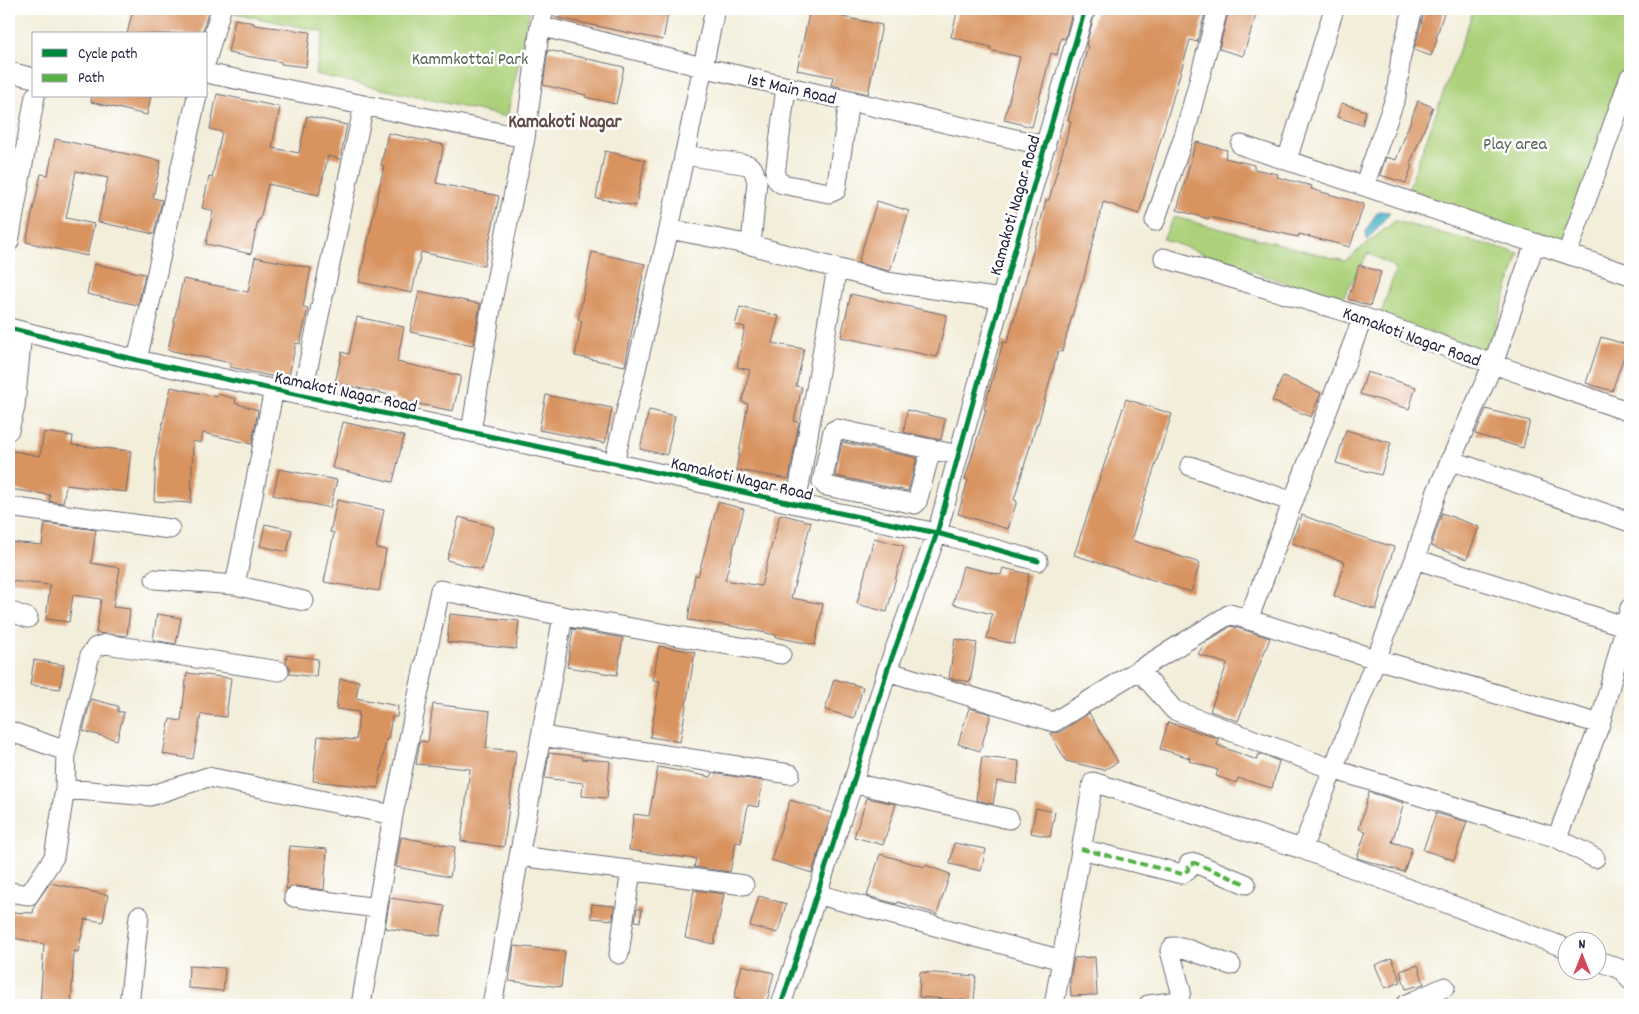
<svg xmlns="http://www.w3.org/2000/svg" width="1639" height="1014" font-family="Dekko,sans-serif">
<rect width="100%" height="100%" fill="#fff"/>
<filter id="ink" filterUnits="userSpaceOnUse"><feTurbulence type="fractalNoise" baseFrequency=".02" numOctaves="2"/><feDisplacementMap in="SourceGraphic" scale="10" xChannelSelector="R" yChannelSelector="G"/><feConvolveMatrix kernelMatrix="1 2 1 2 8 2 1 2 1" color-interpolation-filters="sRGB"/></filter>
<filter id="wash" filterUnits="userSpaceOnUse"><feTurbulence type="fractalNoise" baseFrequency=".0096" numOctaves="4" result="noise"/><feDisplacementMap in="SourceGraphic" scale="20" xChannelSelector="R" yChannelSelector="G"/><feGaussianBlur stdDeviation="1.12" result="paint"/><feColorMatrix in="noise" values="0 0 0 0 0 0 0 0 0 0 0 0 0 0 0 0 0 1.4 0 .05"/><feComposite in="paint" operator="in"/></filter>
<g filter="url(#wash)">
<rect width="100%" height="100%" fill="#f3eeda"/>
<path fill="#acd17a" stroke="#677a5a" d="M235 9H530L507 117 315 74 324 32 234 13Z
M1474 9H1630V62L1567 254 1407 192Z
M1174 217 1345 261 1395 221 1519 253 1488 352 1380 316 1396 268 1368 253 1340 303 1163 239Z"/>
<path fill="#46b1c4" stroke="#346a80" d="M1378 211 1390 212 1367 241 1366 230Z"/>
<g id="blocks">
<path fill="#d8935e" d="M133 9H209L202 34H127Z
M555 9H669L663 40 554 17Z
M810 9H844L843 17 882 25 868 94 831 85 833 77 797 70Z
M958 9H1073L1065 39 1061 38 1057 55 1051 53 1032 127 1004 120 1020 57 990 50 991 47 951 37Z
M1096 9H1185L1205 14 1197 42 1190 40 1139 214 1104 202 1103 203 1083 281H1082L1062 352 1058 351 1038 424 1037 423 1014 500 1017 501 1008 529 958 514 968 480 965 479 986 410 984 409 1003 342 1007 343 1028 271 1046 200H1049L1071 121 1068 120 1088 46 1086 45Z
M1229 9H1258L1243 56 1219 49Z
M1425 9H1445L1436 39 1437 40 1431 56 1414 50Z
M235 19 254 23V25L310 32 306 67 281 64V62L228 53Z
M548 50 624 67 616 104 585 97 586 95 543 85Z
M217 94 280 107 272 148 299 153 307 116 347 125 340 159 328 156 319 195 268 184 260 220H258L251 254 206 244 213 211 202 208 209 177 212 178 222 132 210 129Z
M92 96H151L147 115 91 102Z
M1418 101 1433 107 1410 164 1412 165 1406 183 1380 175 1386 157 1396 160Z
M1342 103 1366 111 1362 125 1337 117Z
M388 133 444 145 436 183 499 196 484 266 421 252 412 293 359 282 384 166 381 165Z
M55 139 161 161 153 198 162 200 154 234 98 222 108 178 76 171 66 218 94 224 87 256 26 242 41 174 48 175Z
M1196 142 1227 150 1225 158 1254 165V169L1278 174 1277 177 1312 186 1311 189 1364 204 1350 247 1299 234 1298 237 1209 217V219L1177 210Z
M605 151 645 160 636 206 596 198Z
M877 201 909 211 890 271 858 263Z
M592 252 645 264 625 366 575 356 582 321 578 320Z
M255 257 311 268 303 307 308 308 300 344 296 343 288 380 230 367 231 363 168 350 183 279 248 292Z
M94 264 145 274 138 305 87 294Z
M1359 265 1381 272 1370 306 1348 299Z
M419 291 480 304 473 345 410 332Z
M851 294 947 315 937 357 841 337Z
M740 307 779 316 772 343 804 349 796 386 802 387 794 421 799 422 789 479 736 470 748 404 742 402 750 370 737 367 745 327 735 325Z
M357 317 404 327 397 362 461 376 453 411 394 399 395 396 335 383 342 352 349 354Z
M1601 337 1628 345 1612 391 1586 383Z
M1367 372 1416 387 1409 409 1360 394Z
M1283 376 1321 393 1311 417 1272 401Z
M171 387 217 397V394L236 399 235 403 258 410 252 444 203 433 201 443 193 441 191 503 154 501 156 453Z
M546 395 612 408 605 443 539 430Z
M1126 399 1172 414 1131 540 1200 563 1191 592 1074 555Z
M1486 409 1530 421 1523 448 1475 434Z
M649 410 675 416 667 455 640 449Z
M907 410 945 419 941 440 904 432Z
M343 422 404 436 393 482 332 468Z
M1346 430 1391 443 1381 475 1336 463Z
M44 432 73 436 72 445 131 451 126 492 66 485 63 503 49 501 50 495 9 489V450L40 456Z
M842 442 917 458 908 491 835 476Z
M279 469 337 480 330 508 273 495Z
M337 500 384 510 376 548 386 550 379 591 324 582 334 533 330 532Z
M718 502 744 509 725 580 761 586 780 514 811 522 791 598 823 604 815 645 776 637V635L731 626 688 620 695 575 698 576Z
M1442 513 1479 527 1467 559 1431 546Z
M1302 515 1352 534 1394 547 1376 610 1334 596 1345 562 1292 543Z
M459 517 494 527 482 570 447 560Z
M45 523 96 530 91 563 120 568 113 607 130 609 127 636 96 633 101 599 73 595 69 622 46 619 50 585 9 581V542L42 545Z
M265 524 292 530 287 552 260 546Z
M874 538 904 546 887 612 857 604Z
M963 566 1001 575 1003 568 1029 574 1014 644 987 638 992 614 953 604Z
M157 614 181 618 176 644 153 640Z
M450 614 519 621 516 649 447 642Z
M1231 626 1270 638 1238 721 1210 711 1227 664 1198 654 1205 643Z
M573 629 623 638 617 675 567 667Z
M955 639 977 643 970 682 949 678Z
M659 646 695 652 680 742 650 737 660 681 653 680Z
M287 655 318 659 316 677 290 674V667L286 662Z
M34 660 64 665 60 689 30 685Z
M187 673 231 678 226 717 201 714 193 759 163 754 170 719 181 721Z
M340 679 359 681 356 698 398 706 397 717H392L388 740 386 739 378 788 313 781 318 736 356 740 359 712 336 709Z
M834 679 863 687 854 718 825 710Z
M91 699 118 706V712H124L117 740 83 731Z
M433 704 490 711 486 748 516 751 504 847 461 841 470 769 416 764 420 741 428 742Z
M969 708 991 714 980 751 958 744Z
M1089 713 1118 762 1104 770 1066 761 1050 733 1060 732Z
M1168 722 1219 739 1217 745 1257 760 1259 754 1279 761 1272 788 1238 778 1236 783 1216 776 1218 770 1189 761 1190 758 1160 749Z
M549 753 582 757 581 759 610 761 607 798 582 796 583 783 545 778Z
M982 757 1019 761 1017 784 997 781 993 804 976 800Z
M658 767 711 777 712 773 763 781 758 807 748 805 741 843 736 842 730 872 694 867 696 859 629 850 634 814 649 816Z
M1369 792 1404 803 1392 842 1412 848 1404 872 1357 858 1366 831 1359 829Z
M867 798 896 804 883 845 854 837Z
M790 800 832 813 812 873 771 860Z
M1036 808 1055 812 1050 837 1031 833Z
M1436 813 1467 822 1454 860 1423 850Z
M401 837 455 847 450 877 396 867Z
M954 843 986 849 981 871 950 864Z
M290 846 327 849 324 890 295 886 286 889Z
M880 854 925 867V865L950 874 937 914 898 902 897 904 867 896Z
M50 883 108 895 103 922 85 919 78 952 74 951 71 1005H40L44 944 9 937V912L33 913 35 904Z
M694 890 724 894 714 944 685 938Z
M759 896 786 904 778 933 750 926Z
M390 898 445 906 440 936 385 928Z
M592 904 614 906 613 920 591 918Z
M637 909H642L640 922 635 921Z
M514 946 565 951 561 987 509 981Z
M1095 957 1097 995 1071 996 1070 980 1074 958Z
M1392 958 1401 982 1385 988 1375 965Z
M742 965 774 973 766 1005 734 998Z
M1418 965 1424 984 1406 989 1400 971Z
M189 966 225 968 223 991 188 988Z
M920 972 976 976 974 1001 919 997Z"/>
</g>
</g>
<g filter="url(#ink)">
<use href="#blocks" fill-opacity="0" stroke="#6b6973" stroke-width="1"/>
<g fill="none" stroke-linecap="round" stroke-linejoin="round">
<g stroke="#6b6973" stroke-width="21">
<path id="minor" d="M540 26 702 67 1046 146
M206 61 221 9
M9 72 34 78
M206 73 525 138 493 296 471 432
M786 87 775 175 777 180 782 184 829 193 836 190 849 101
M525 138 540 26 544 9
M1241 145 1630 275
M684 155 748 165 753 169 757 181 751 245
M1287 160 1334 9
M1364 186 1396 96 1401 56 1413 9
M1155 221 1185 133 1218 9
M669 229 751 245 887 282 1001 299
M9 242 35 96
M1567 254 1630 77
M1164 258 1363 317 1493 364 1630 412
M9 328 137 360 614 463 796 504 937 533 1038 561
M137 360 197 96
M302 395 364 105
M9 430 15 407 22 332
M931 449 917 502 915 504 826 486 822 482 833 431 837 429 958 455
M1450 460 1630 522
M614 463 669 229 715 9
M1190 466 1293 502
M796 504 837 268
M9 507 170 529
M1415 559 1624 626
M155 579 235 585 304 601
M235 585 274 389
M9 611 28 618
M1248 620 1363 317
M1139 670 1174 710 1332 769 1557 838 1595 858
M887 671 1054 722 1230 614 1376 659 1600 724 1630 608
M9 731 66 751
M541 736 790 774
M853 783 1009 819
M65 789 150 796 208 777 393 815
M1557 838 1600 724
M1081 849 1182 874 1188 870 1189 864 1195 863 1246 884
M1302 849 1415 559 1437 491 1493 364 1535 243
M519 856 744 885
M9 892 29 895 54 857 65 789 66 751 90 655 96 647 106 644 279 671
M816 894 1062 960
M294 897 377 908
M619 954 631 870
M1596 960 1623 970 1630 980
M129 1005 139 916
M361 1005 393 815 440 590 563 616
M492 1005 563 616 781 654
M781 1005 853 783 887 671 937 533 1015 249 1085 9
M1054 1005 1093 782 1302 849 1566 948
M1148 1005 1172 1002 1179 999 1181 991 1170 951 1173 947H1181L1231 965
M1405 1005 1445 987"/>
</g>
<use href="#minor" stroke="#fff" stroke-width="19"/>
<path stroke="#55b146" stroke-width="4" stroke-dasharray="8 4" stroke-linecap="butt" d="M1081 849 1182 874 1188 870 1189 864 1195 863 1246 884"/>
<g stroke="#fff" stroke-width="8">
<path id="cycleway" d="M9 328 137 360 614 463 796 504 937 533 1038 561
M781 1005 853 783 887 671 937 533 1015 249 1085 9"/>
</g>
<use href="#cycleway" stroke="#00873e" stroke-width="5"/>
</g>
</g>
<g text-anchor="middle" stroke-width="5" stroke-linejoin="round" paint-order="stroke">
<g font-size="18" fill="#525f51" stroke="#fff">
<text x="470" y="64">Kammkottai Park</text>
<text x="1515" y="149">Play area</text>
</g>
<g font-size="18" fill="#22223b" stroke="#fff">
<text transform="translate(792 88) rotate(13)" y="6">1st Main Road</text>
<text transform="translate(1014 205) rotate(-74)" y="6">Kamakoti Nagar Road</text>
<text transform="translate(1412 336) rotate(20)" y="6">Kamakoti Nagar Road</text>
<text transform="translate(346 391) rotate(12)" y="6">Kamakoti Nagar Road</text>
<text transform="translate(742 478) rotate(13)" y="6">Kamakoti Nagar Road</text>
</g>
<g font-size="19" font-weight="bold" fill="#624a47" stroke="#fff">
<text x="565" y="127">Kamakoti Nagar</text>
</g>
</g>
<rect width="1639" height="1014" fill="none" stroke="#fff" stroke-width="30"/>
<rect x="32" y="32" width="175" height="65" fill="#ffffff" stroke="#a7a7b1"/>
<rect x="42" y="49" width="25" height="8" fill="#00873e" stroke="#a7a7b1"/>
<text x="78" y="58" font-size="15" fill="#22223b">Cycle path</text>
<rect x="42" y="74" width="25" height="8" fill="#55b146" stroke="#a7a7b1"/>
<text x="78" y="82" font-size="15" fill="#22223b">Path</text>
<g transform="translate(1582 956)"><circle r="24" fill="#ffffff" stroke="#a7a7b1"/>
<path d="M0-4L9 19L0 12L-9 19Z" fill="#d1495b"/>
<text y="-8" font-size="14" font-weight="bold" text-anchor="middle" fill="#22223b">N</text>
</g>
</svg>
